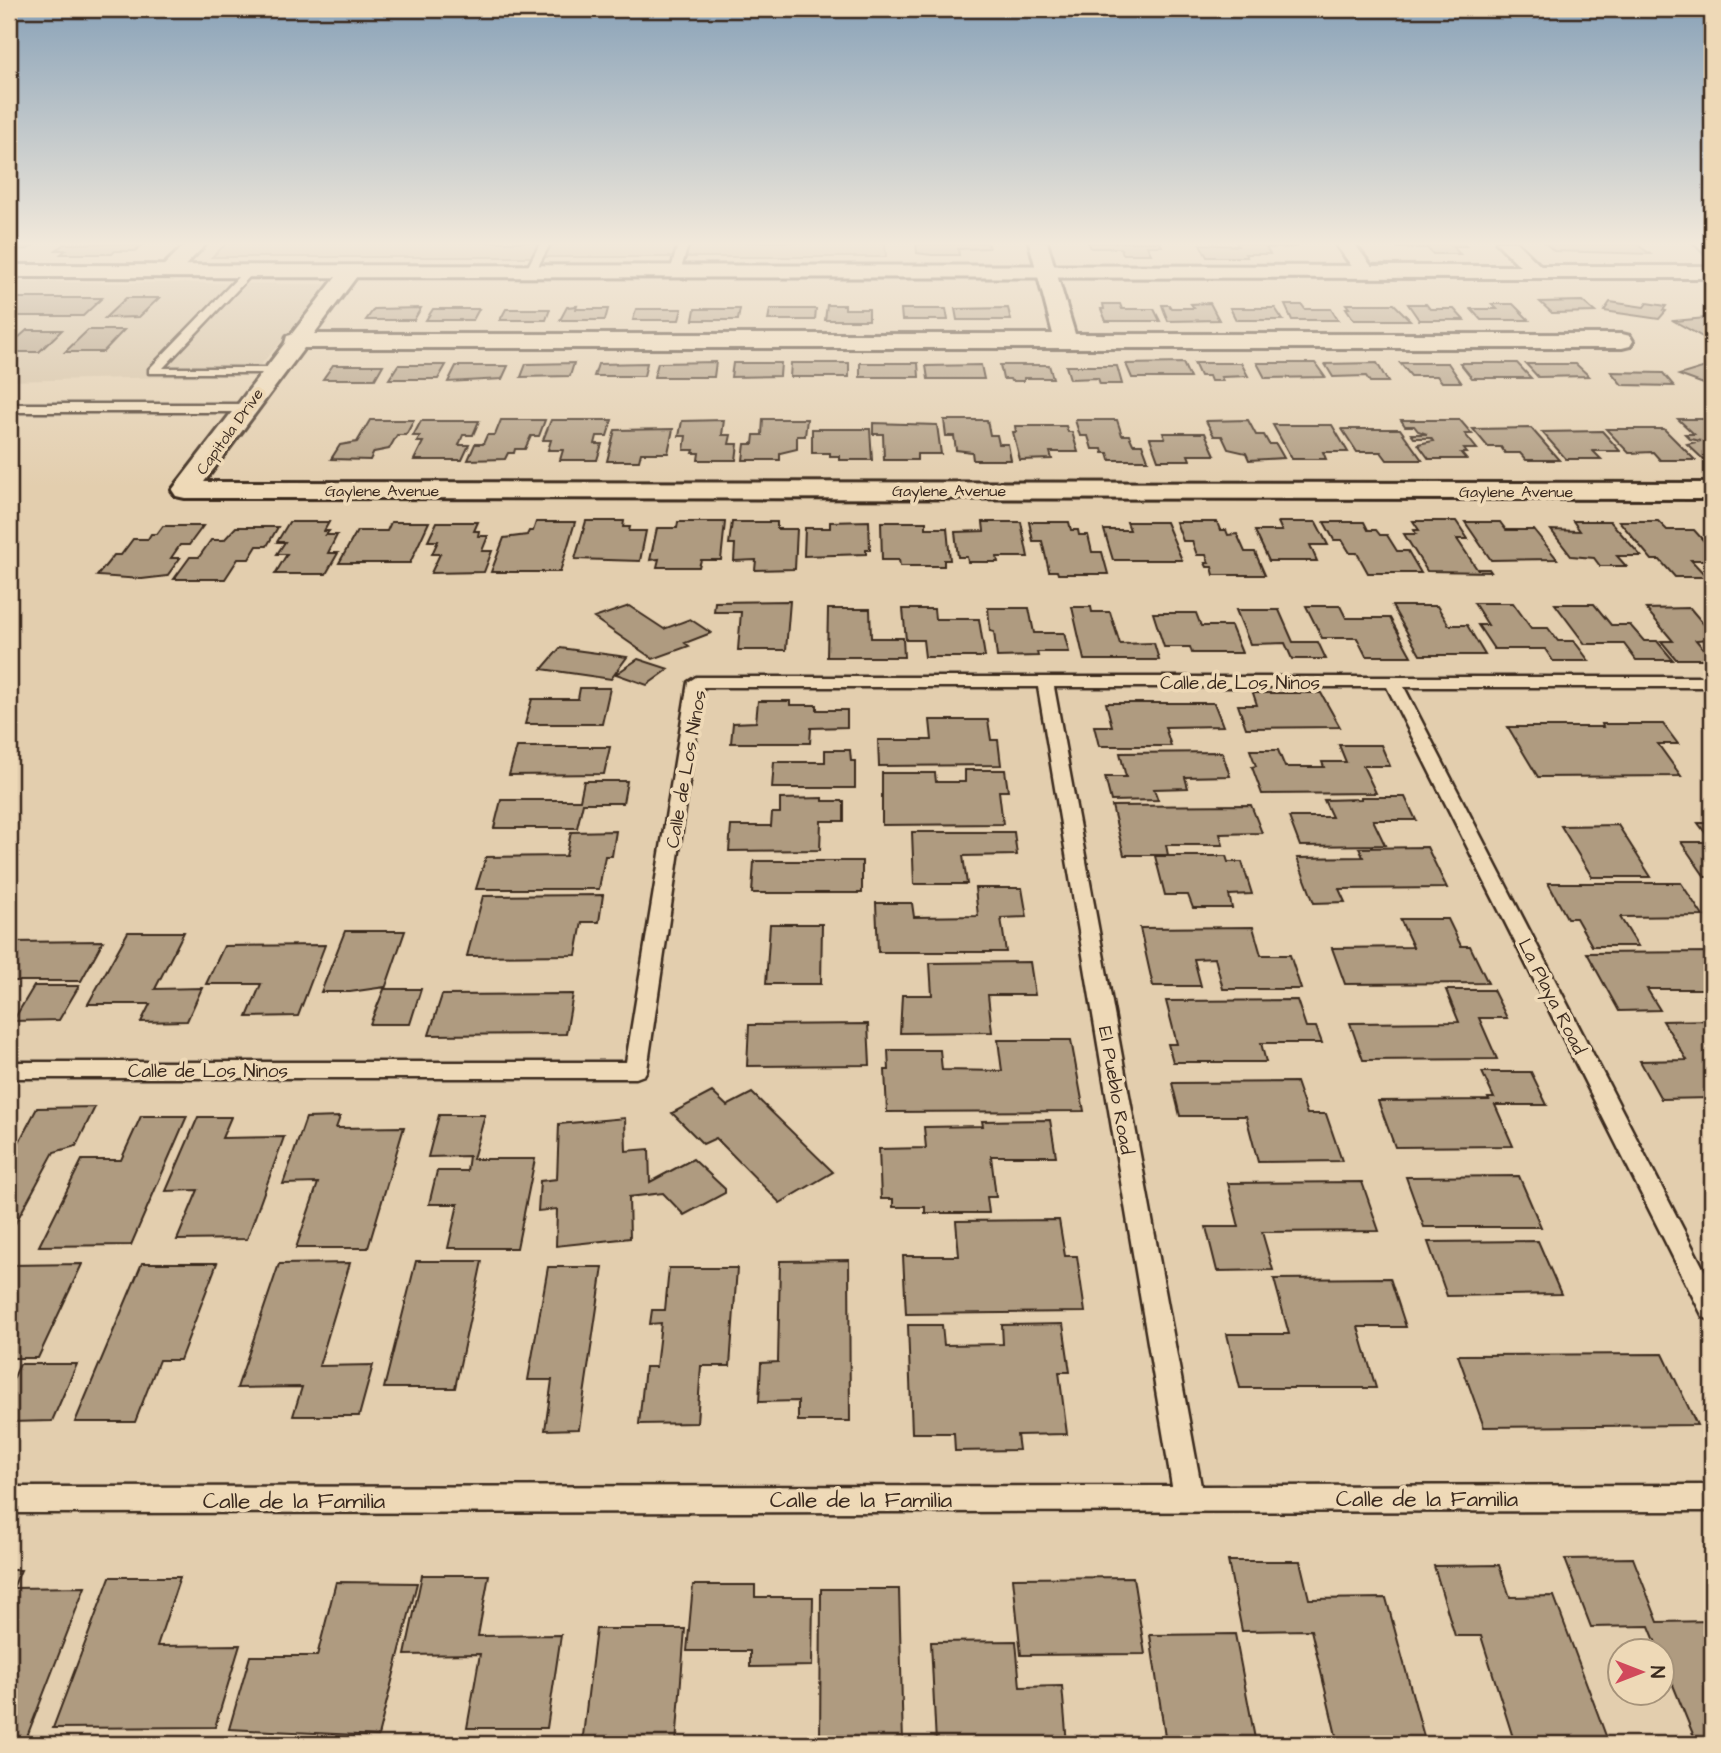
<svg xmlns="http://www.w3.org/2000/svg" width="1721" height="1753" font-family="'Architects Daughter',sans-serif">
<rect width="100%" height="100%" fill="#e3ceae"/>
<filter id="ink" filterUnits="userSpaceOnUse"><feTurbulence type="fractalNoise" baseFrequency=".0143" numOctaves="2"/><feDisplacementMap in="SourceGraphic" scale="14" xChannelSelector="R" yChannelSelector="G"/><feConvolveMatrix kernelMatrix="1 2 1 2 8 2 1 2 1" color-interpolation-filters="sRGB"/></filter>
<g filter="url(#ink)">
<path fill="#d3bfa0" d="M9 282 334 284 251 375 9 381Z"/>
<path fill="#c4b093" stroke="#806d58" stroke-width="2" d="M228 242H885L886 257H212Z"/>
<path fill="#af9b80" stroke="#3b2a1e" stroke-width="2" d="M9 242H38L28 249 9 250Z
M916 242H987L989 248 958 249 959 255H932L917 253Z
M1088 242H1160L1162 246H1147L1151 254H1123L1121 248H1091Z
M1236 242H1292L1296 247 1266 248 1270 254H1245L1247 257H1207L1200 244 1238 246Z
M1392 242H1463L1467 246H1452L1460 254H1433L1427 248H1398Z
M1544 242H1634L1650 254 1554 251Z
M144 243 135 251H115L112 254H61L66 250H56L64 244Z
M9 298H102L83 316H9Z
M126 298H159L139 317 105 318Z
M1582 301 1595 312 1552 313 1540 302Z
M1610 302 1644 307 1647 303 1666 306 1663 310 1666 311 1659 319 1604 311Z
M1210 303 1219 320 1168 321 1163 308 1162 305H1169L1171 308H1194L1191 304Z
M1103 304H1120L1122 309H1154L1160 321H1106L1101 309H1104Z
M1346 304H1394L1410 320H1354L1346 308H1349Z
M1408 304H1426L1430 309H1454L1464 320H1419Z
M1492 304H1513L1529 320H1481L1471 309H1497Z
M827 305H845V309H869V320H825Z
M1285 305H1302L1305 309H1331L1338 320H1292Z
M577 306 576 309H608L605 320H560L567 307Z
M421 308 414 320H366L374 309Z
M1008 308 1011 320H957L955 309Z
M1230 308H1275L1283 320H1236Z
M433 309H479L473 320H426Z
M506 309H550L546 320H500Z
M636 309H682L679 320H633Z
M695 309H740L738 320H693Z
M770 309H816L815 320H768Z
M901 309H946L948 320H902Z
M1706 318 1712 322V339L1708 340 1674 321Z
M27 330H62L39 352H9V346Z
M88 330H124L103 352H65Z
M716 362 714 377H654L658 363Z
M574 363 570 376 521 377 526 364Z
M647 363 644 376H594L598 364Z
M733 363H781L780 376 731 377Z
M791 363H849V377H790Z
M860 363H918L919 377H860Z
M1183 363 1190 378H1132L1126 364Z
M1194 363H1241L1248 376 1221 377 1223 381H1211L1209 376H1200Z
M1257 363H1315L1325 377 1265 378Z
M1377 363 1388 382H1370L1366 376 1333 377 1325 364Z
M1400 363H1448L1461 382H1442L1437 376H1411Z
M1460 363H1517L1531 378H1472Z
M1526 364H1576L1589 376 1538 377Z
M333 365H383L375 379H323Z
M398 365H446L438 379H389Z
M981 365 984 379H928L926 366Z
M1000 365H1049L1053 378H1024V381H1011L1010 379H1003Z
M1712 365V387L1679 375Z
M456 366H508L502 379 448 382Z
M1066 366H1117L1122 384H1100L1098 378 1070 379Z
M1611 372 1663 373 1674 386 1622 385Z
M763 419H807L805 436H797V449L780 453V460H743L745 444H753L754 435H762Z
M1678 419H1712V459H1703L1687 444 1701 441 1690 439 1685 434H1694Z
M370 420H414L406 435H397L389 449 374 452 370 460 331 459 340 445 357 442Z
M501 420H545L539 436H531L525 449H515L514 453H508L505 459 468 460 475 444H483L487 435H495Z
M551 420H612L607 436H597L595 444H602L597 460H560L563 450H548L551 440H543Z
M724 420 722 435H731L729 444H738L736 460H698L699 453H693L694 450H684L686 436H679L682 421Z
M944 420H987L990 435H997L999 444H1008L1011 460H973L972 452 956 450 954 436H946Z
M1075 420H1117L1122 435H1129L1133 444H1142L1148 460H1110L1108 453H1103L1102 449H1092L1088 436H1080Z
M1248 420 1256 435H1264L1269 444H1276L1284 458 1249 460 1246 453 1228 449 1222 436H1214L1206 421Z
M1401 420H1460L1472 434H1465L1477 449H1464L1467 453H1461L1466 459H1429L1418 444 1433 441 1431 438H1414L1411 434H1427L1418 431 1414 426H1405Z
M421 421H479L473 435H463L459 445H469L462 460H414L423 442H417L420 436H413Z
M873 423 937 425 941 454H917V460H884L883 434H873Z
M1273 425H1332L1348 452H1323L1326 459H1292Z
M1015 426H1066L1068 432H1072L1078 452H1050L1052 459 1020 460 1013 432H1016Z
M1531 428 1559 460H1526L1520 453H1505L1501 447H1488L1473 429Z
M673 429 668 453H641L639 461H607L615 430Z
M812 429H870L872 460H839V456H830V453H812Z
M1342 429H1400L1422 460H1387L1381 452H1357Z
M1606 429H1664L1695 460H1660L1653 452 1629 453Z
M1602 431 1620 451H1593L1601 459H1566L1542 432Z
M1163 433H1205L1215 455H1188L1190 460H1158L1150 438H1165Z
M586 521H624L623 527H630L629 531H646L640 561 575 559Z
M869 521 870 550H866V554L804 556 805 528H830V522Z
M1413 521H1456L1468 539H1457L1477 569H1489L1491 572 1427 571 1404 534H1416L1414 530H1419Z
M1573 521H1610L1641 556H1617L1626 566H1600L1594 558 1571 556 1551 530 1580 531Z
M1619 521H1658L1667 530H1694L1712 550V560H1691L1707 577H1675L1660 560H1652Z
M289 522H329L324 531H329L326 535H337L328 553H338L326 574H275L287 554H277L285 542H277Z
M391 522H429L410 563H339L357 531H387Z
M437 522H478L474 531H479L478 536H488L482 551H492L484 572 431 573 440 554H432L438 541H428Z
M536 522H575L560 572H491L504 538 527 535 529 531H533Z
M678 522H725L721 560H701L699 567H657L659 559 650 560 657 528H677Z
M732 522H777V529H797L795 569 755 570 756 560 734 561 735 544H729Z
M881 522H926V528H947L950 560H944V566H900L899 560H882Z
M983 522H1021L1028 557H997L998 562H968L967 557H958L955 532 984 531Z
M1029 522H1069L1071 530H1078L1079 535H1088L1092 552H1102L1108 574H1058L1057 571H1049L1042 541H1033Z
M1127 522H1166L1182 560H1113L1104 530H1130Z
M1176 522H1217L1220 530H1226L1228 535 1237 534 1245 552H1255L1265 575H1214L1212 567H1207L1205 563H1209L1206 555H1197L1192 541H1183Z
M1278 522H1316L1328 545H1310L1317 561H1269L1255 531H1282Z
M1324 522H1364L1368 530H1376L1380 535H1387L1397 551H1408L1421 573H1368L1357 553H1350L1342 540H1334Z
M1465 522H1500L1506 530H1534L1557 559 1491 560Z
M163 526H203L189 545H180L171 558H180L167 576 142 579 97 576 114 555H121L133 539H148L151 534H157Z
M236 527H278L267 546H257L249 559H238L225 579H174L190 557H199L211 540H224Z
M790 601 786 650H738L741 612H714L715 602Z
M1474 603H1513L1531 628H1548L1558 641H1574L1589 661H1553L1545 649H1494L1478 625H1488Z
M1555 604H1594L1611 625H1630L1644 641H1657L1673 660H1636L1624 644H1585Z
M629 606 664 629 690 619 711 633 685 643 689 646 653 659 594 618Z
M1306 606H1340L1346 618H1390L1411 656H1366L1357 638H1322Z
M1392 606H1437L1449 625H1467L1485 655H1420Z
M1072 607H1091L1092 612H1110L1120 644 1154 643 1159 660H1084Z
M988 608H1029L1034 633H1064L1069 652H1037L1038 656 997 657 994 632 990 631Z
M1690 608 1712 634V639L1696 640 1712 659H1676L1661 641H1673L1646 609Z
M828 609H870L871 638H903L904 657H827Z
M903 609H934L935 619H979L985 657H925L923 640H906Z
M1236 610H1279L1293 642H1318L1326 659H1292L1285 643 1250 644Z
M1153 613H1196L1201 626H1231L1242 653H1192L1190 647H1164Z
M560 648 627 657 611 679 542 669Z
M638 659 669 669 647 685 616 674Z
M580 688H610L602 724H525L532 699H578Z
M1253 693H1321L1340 727 1246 728 1238 705H1257Z
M758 701H790V705H817V710H847V727L811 728 810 743H731L733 723 756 722Z
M1106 703H1214L1223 726 1165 727 1171 746H1099L1094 726H1112Z
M930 720H988L991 740H998L1001 765 879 766 878 740H932Z
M1602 724H1663L1678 744H1658L1681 776 1538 777 1508 727H1603Z
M1339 745H1381L1390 766H1363L1376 793 1262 794 1252 767 1256 766 1250 750H1278L1285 767H1324L1322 762H1346Z
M517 747H610L604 774 509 775Z
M825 750H850L851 761H855V788H772L774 762H825Z
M1222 752 1230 776 1185 777 1188 788 1154 789 1158 800 1111 801 1105 777H1126L1120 753Z
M965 770H1005L1008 791H999L1003 824 882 825V773H935L936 782H965Z
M584 781H627L623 803H583L577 828H494L501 800H580Z
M1361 797H1405L1416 820H1373L1385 845 1300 846 1289 817H1332L1324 800 1361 799Z
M823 798V801H844V821H821L820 850 729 851 731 826H771L772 813H780V799Z
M1251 805 1262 833 1220 834 1223 845H1166L1168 855H1124L1112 806Z
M1698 823H1712V877H1705L1681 842H1712Z
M1618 825 1651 877H1592L1561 826Z
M616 831 612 856H605L599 889H476L486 857 566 856 571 832Z
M912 832H1014L1017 855 963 856 967 884H914Z
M1427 847 1447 888 1339 889 1345 902 1314 903 1297 858 1363 857 1359 848Z
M1155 856H1226L1228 862H1242L1252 894 1229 895 1232 908H1193L1188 895H1165Z
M754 861H862V893H752Z
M1548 883H1681L1703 916 1620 917 1638 946H1592L1576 918H1567Z
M975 888H1022L1027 917 1001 918 1006 952H878L876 903H912L914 917 978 916Z
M603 895 599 922H582L576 955 467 956 483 896Z
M1400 919H1448L1461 946H1470L1488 983 1345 984 1332 948 1413 947Z
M770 924H822L821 984H766Z
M1253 927 1261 955H1290L1301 989H1223L1215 958 1194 959 1201 986H1153L1140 928Z
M345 931H405L385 989H421L410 1024H370L385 987 350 992H321Z
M128 932H184L155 989 202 988 187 1021 141 1022 150 1004H88Z
M103 941 81 981H9V942Z
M325 945 298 1016 247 1017 261 984H206L224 946Z
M1712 952V989H1647L1660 1010 1619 1011 1587 953Z
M1030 962 1035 995H988L992 1032 900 1033 902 995H932L930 963Z
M34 986H79L59 1020 13 1021Z
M1446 990H1493L1507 1018H1479L1497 1059 1363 1060 1350 1023 1459 1022Z
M573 994 566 1034 429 1035 442 995Z
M1297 1000 1306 1027H1316L1322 1043H1261L1266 1062H1173L1168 1044H1177L1166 1001Z
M1712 1020V1098L1661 1099 1640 1061 1687 1060 1663 1021Z
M868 1024 870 1065 747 1066 749 1025Z
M998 1040H1071L1084 1111 887 1112 885 1070H889L888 1050H940L942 1070 1002 1071Z
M1482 1072H1531L1547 1105H1495L1513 1146 1395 1147 1378 1101 1489 1100 1488 1098H1494Z
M1296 1082 1307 1114H1326L1342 1161 1258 1162 1246 1116H1180L1172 1083Z
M712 1092 727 1106 752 1093 833 1172 780 1203 716 1138 703 1144 672 1113Z
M95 1107 76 1146 54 1152 9 1235V1144H18L37 1108Z
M439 1115H485L473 1159H535L517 1248H448L458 1204H429L437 1171H467L469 1156 428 1157Z
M141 1116H187L131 1245 39 1246 82 1160H121Z
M198 1117H231L222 1138 284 1137 247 1239 177 1240 198 1190 166 1191Z
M340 1117 336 1128 404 1127 368 1248H296L318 1183 283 1184 306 1118Z
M625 1118 626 1151 649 1149 650 1182 693 1159 725 1189V1193L684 1215 663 1193 629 1197 630 1238 556 1246 557 1209 538 1211 540 1181 557 1179 559 1124Z
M1050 1120 1056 1156H991L996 1197H987L989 1213H925V1207H893V1199H881L879 1149 926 1148 924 1127 983 1126 982 1121Z
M1519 1176 1541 1227H1424L1406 1177Z
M1362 1182 1379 1231 1262 1232 1273 1270 1217 1271 1206 1227H1239L1228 1183Z
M1059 1220 1065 1256H1077L1085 1312 906 1314 903 1256H959L956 1221Z
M1538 1241 1561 1294 1447 1296 1428 1242Z
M849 1260 850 1421H798V1401L759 1402 761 1363 778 1362 780 1261Z
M416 1261H482L455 1388H384Z
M142 1263H217L180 1360H159L135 1422H75Z
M350 1263 319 1366 373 1365 359 1416H293L302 1387 237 1388 279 1264Z
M82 1264 38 1358H9V1265Z
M548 1267H603L579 1429 545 1430 552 1380H528Z
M669 1268H737L730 1366H701L697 1423 639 1424 645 1367H656L661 1323 650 1324 652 1310H665Z
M1390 1278 1406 1327H1358L1376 1388H1240L1227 1334H1289L1274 1279Z
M1063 1324 1070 1372H1059L1067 1434 1017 1435 1019 1450 955 1451 954 1433H912L908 1325H942L944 1345 1003 1344 1002 1325Z
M1663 1354 1697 1425 1484 1427 1458 1355Z
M20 1364H77L52 1421 9 1422V1388Z
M1633 1558 1658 1622 1712 1621V1744H1697L1649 1626 1591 1627 1565 1559Z
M1228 1561H1300L1309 1599 1386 1598 1426 1744H1338L1311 1630 1242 1631Z
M1499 1565 1510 1597 1554 1596 1609 1744H1515L1481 1636H1455L1434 1566Z
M9 1570H21L13 1588 85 1587 24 1744H9Z
M422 1575H489L478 1636 561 1635 547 1728H467L480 1654 405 1655Z
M110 1577H180L157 1646 240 1645 215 1727 53 1728Z
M1133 1577 1145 1654 1021 1655 1013 1578Z
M336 1582 417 1583 378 1736 229 1729 250 1656H317Z
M693 1585H755V1597H813L812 1666 750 1667V1651H687Z
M821 1589H899L903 1744H820Z
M596 1629H685L676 1744H582Z
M1235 1634 1256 1744H1166L1150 1635Z
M1016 1641 1020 1687 1062 1686 1067 1744H936L931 1642Z"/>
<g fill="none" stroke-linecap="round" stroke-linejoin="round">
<g stroke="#3b2a1e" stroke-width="5">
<path id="service" d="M541 242H551L534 274H526L525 272Z
M679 242H689L680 272 675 275 670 272Z
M245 270 254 272 163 368H273L277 369V373H149V369Z
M9 404H246L252 408 246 412H9Z
M696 677H1712V687H1404L1712 1285V1321L1703 1317 1387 687H1054L1201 1486 1712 1485V1511L9 1513V1487L1172 1486 1038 687H703L647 1070 644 1075 636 1078H9V1062H626L688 682Z"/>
</g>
<g stroke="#3b2a1e" stroke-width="6">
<path id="minor" d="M188 242H208L175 276H161L158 272 161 268Z
M1029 242H1047L1075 334H1622L1630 336 1633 341 1630 346 1622 348H304L204 482 1712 483V499L185 498 176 496 172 490 285 343 287 336 291 335 343 268H357L360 272 314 334H1053Z
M1334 242H1353L1376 272 1373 276H1359Z
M1496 242H1516L1547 272 1544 276H1530Z"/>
</g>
<g stroke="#3b2a1e" stroke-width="6">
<path id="tertiary" d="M1694 242H1712V255L1705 253Z
M9 265 1712 266V278L9 277Z"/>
</g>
<use href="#service" fill="#eed9b7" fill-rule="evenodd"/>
<use href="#minor" fill="#eed9b7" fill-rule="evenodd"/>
<use href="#tertiary" fill="#eed9b7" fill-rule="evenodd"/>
</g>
</g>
<linearGradient id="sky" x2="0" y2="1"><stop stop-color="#89a2b8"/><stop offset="0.5" stop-color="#f2e9db"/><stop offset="1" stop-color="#f2e9db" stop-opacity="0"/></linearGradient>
<rect width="1721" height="487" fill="url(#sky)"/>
<g text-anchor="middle" stroke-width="7" stroke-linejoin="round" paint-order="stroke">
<g font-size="16" fill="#3b2a1e" stroke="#eed9b7">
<text transform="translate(229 431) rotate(-54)" y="6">Capitola Drive</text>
<text x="382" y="496">Gaylene Avenue</text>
<text x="949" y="496">Gaylene Avenue</text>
<text x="1516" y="497">Gaylene Avenue</text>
</g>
<g font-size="19" fill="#3b2a1e" stroke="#eed9b7">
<text x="1240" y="689">Calle de Los Ninos</text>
<text transform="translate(685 769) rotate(-80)" y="7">Calle de Los Ninos</text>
<text transform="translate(1553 996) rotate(63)" y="7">La Playa Road</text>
<text x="208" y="1077">Calle de Los Ninos</text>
<text transform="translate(1117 1090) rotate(80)" y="7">El Pueblo Road</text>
</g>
<g font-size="23" fill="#3b2a1e" stroke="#eed9b7">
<text x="1427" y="1506">Calle de la Familia</text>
<text x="861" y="1507">Calle de la Familia</text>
<text x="294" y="1508">Calle de la Familia</text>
</g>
</g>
<rect width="1721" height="1753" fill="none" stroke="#eed9b7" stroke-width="35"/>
<rect x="18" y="18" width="1686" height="1718" fill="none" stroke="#3b2a1e" stroke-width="2.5" filter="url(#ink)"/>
<g transform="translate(1641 1672) rotate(90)"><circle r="33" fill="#eed9b7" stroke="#a6937a" stroke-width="2"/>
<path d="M0-5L12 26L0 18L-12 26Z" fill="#d1495b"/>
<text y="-10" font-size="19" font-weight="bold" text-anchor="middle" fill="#3b2a1e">N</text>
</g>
</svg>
